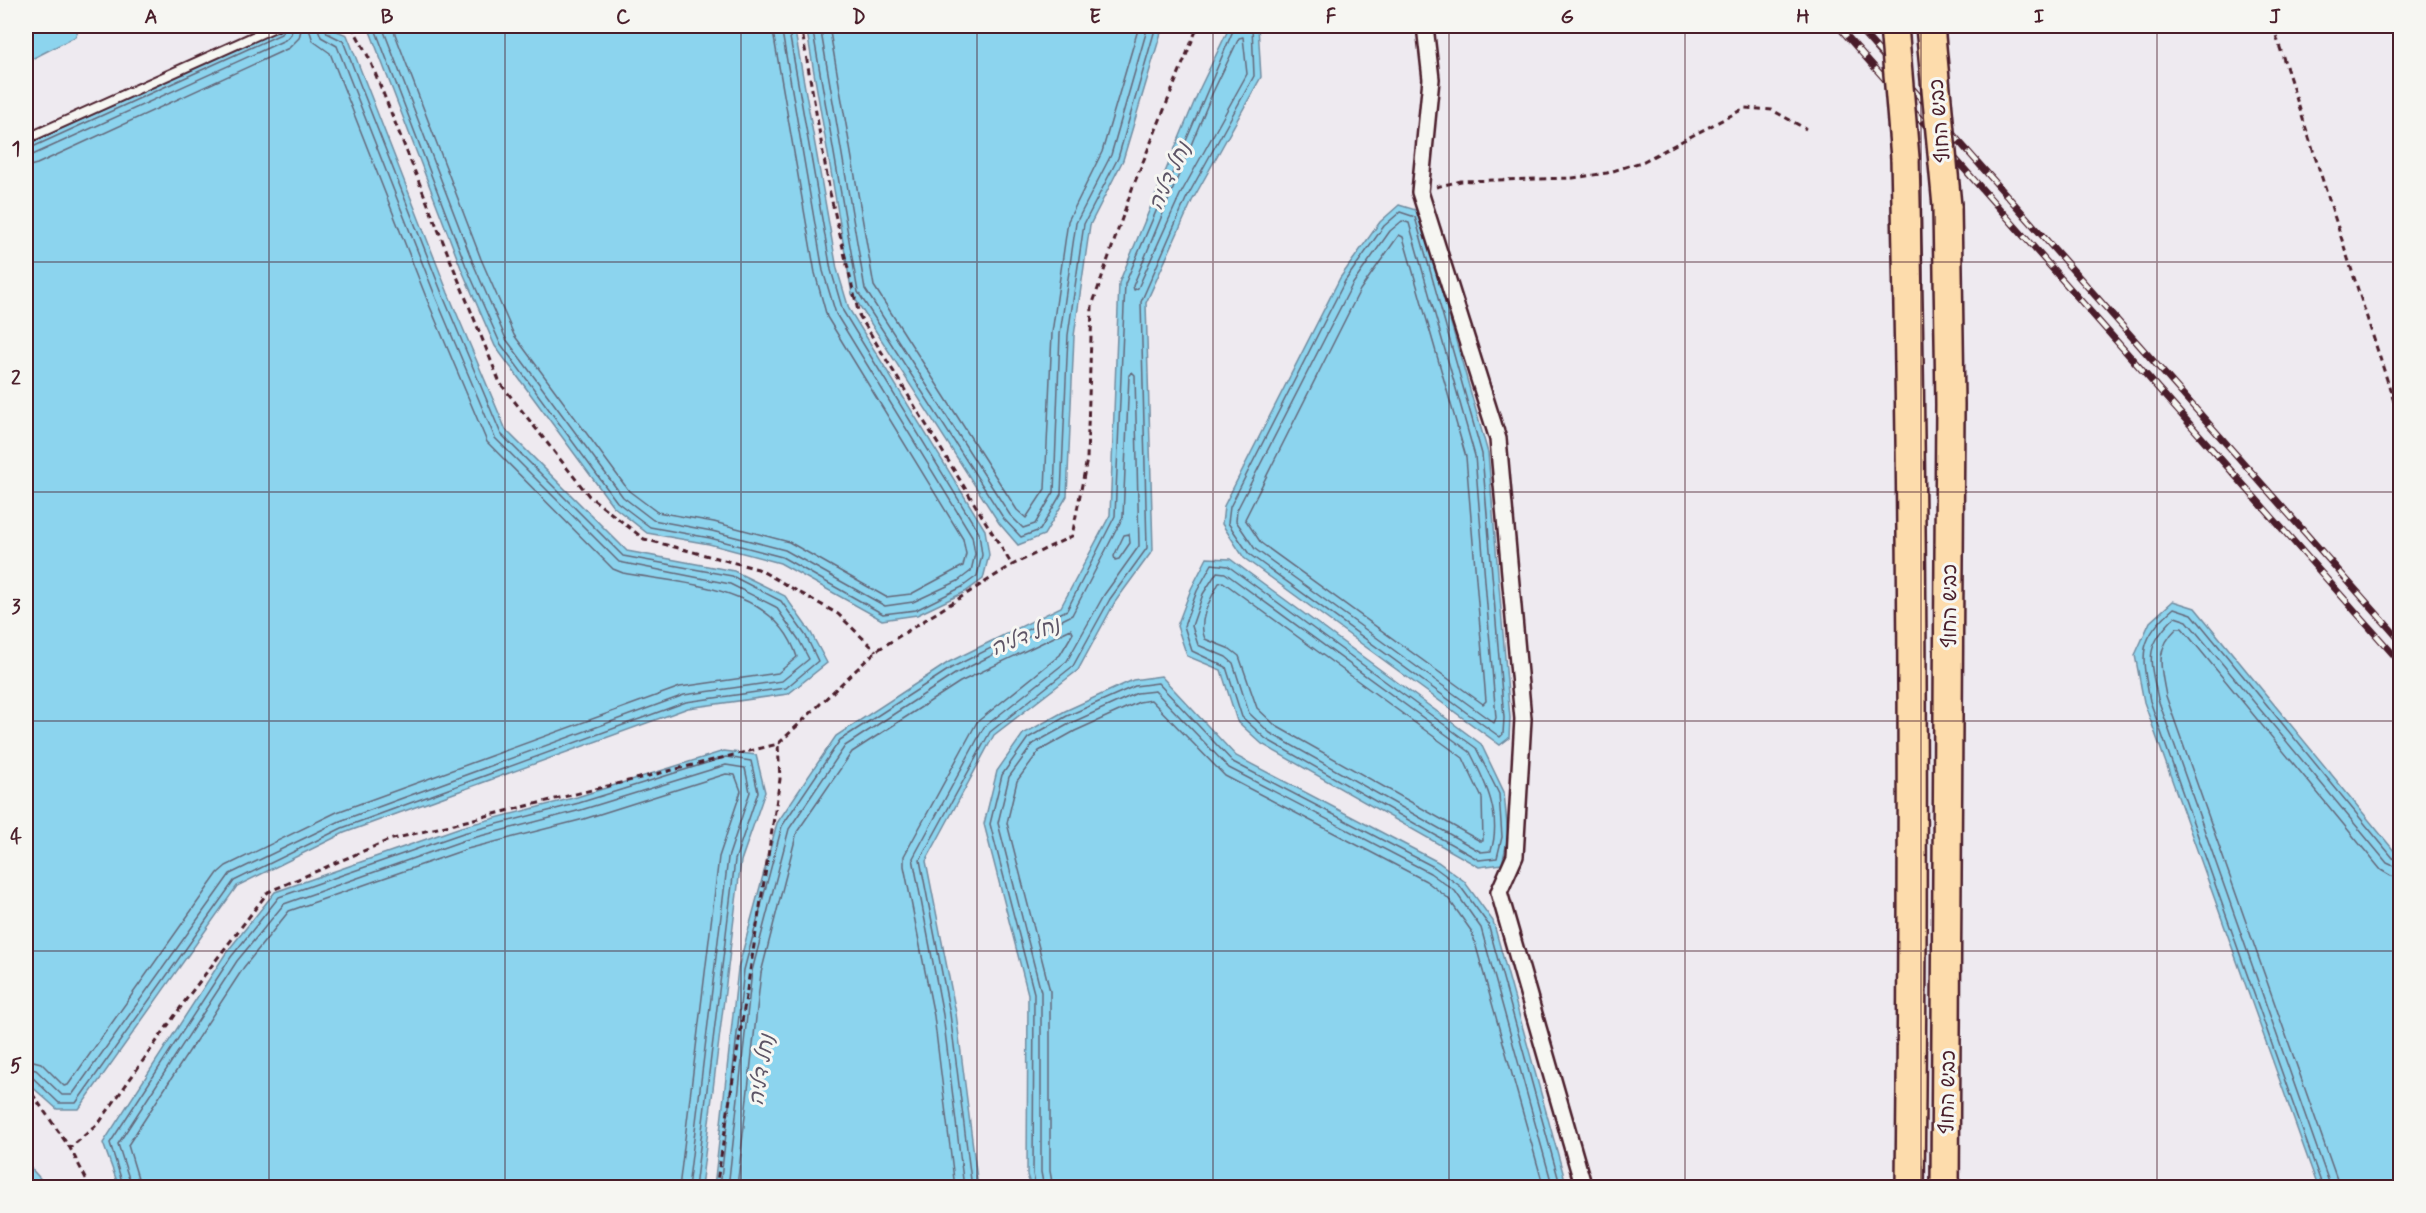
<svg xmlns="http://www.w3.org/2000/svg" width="2426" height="1213" font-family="Mynerve,'Playpen Sans Hebrew',sans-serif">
<rect width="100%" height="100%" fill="#eeeaf0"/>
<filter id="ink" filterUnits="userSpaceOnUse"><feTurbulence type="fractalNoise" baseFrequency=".0167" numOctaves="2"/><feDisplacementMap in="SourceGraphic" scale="12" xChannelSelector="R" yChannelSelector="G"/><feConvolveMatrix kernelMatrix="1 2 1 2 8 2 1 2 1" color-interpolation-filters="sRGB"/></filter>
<g filter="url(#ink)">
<path fill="#8cd4ee" stroke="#728ca0" stroke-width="1.5" d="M26 26H80L75 37 26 62Z
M286 26H324L347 35 448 293 506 430 627 551 734 571 785 596 811 633 827 663 788 694 688 708 344 833 237 886 79 1109H57L29 1084 26 1075V145Z
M368 26H794L837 269 849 309 985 530 989 555 983 579 965 592 917 615 882 620 780 563 709 544 647 533 613 506 495 346 461 268Z
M806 26H1163L1123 160 1090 225 1074 336 1067 496 1044 535 1018 545 999 523 852 294Z
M1230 26H1258L1261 77 1192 201 1146 303 1153 550 1115 602 1078 670 994 735 926 861 956 1013 978 1187H714L738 969 777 823 836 736 949 662 1061 607 1110 515 1119 283 1200 88Z
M1399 205 1419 211 1488 453 1510 718 1509 738 1500 745 1244 558 1222 524 1224 506 1340 278 1380 222Z
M1207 558 1230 559 1481 744 1504 792 1508 837 1502 864 1479 867 1262 744 1237 721 1221 670 1187 656 1177 626 1191 589Z
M2173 601 2195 608 2400 858V1187H2318L2144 702 2135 655 2150 622Z
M1161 676 1236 756 1438 862 1464 881 1493 921 1567 1187H1031L1027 1175 1028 994 984 824 997 771 1023 734 1065 711 1133 680Z
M724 751 756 755 765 792 741 861 701 1187H119L103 1143 226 953 275 892 461 827 577 797Z
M26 1163 48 1187H26Z"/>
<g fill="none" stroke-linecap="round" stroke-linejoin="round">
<path stroke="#646779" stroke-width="1.5" d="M374 26 466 266 500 343 617 502 650 527 710 538 782 557 883 614 916 610 962 587 977 576 982 555 979 533 843 311 831 270 788 26
M382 26 473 263 506 339 623 497 653 520 712 531 785 550 885 606 913 602 958 581 971 571 975 554 972 536 836 314 823 271 781 26
M392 26 481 259 514 335 629 491 657 512 714 522 789 542 886 597 911 594 963 566 966 554 963 539 827 317 815 273 772 26
M812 26 858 292 1004 519 1021 537 1040 530 1061 494 1068 335 1084 224 1118 158 1156 26
M820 26 865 289 1010 515 1023 528 1035 524 1054 492 1060 334 1076 223 1111 155 1148 26
M829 26 874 286 1017 510 1026 518 1045 489 1052 333 1068 221 1102 152 1139 26
M1243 37 1247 74 1180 195 1138 288 1134 290 1133 286 1212 94 1239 38Z
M26 150 281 34 285 26
M26 158 285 40 291 34 293 26
M26 167 37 164 289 48 299 38 302 26
M1400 212 1415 217 1482 454 1504 718 1503 734 1500 737 1249 554 1228 523 1230 507 1345 281 1384 226Z
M1402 221 1409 223 1475 456 1496 718 1494 723 1255 549 1236 521 1237 510 1352 285 1390 231Z
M1399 235 1403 237 1466 457 1486 701 1483 704 1261 543 1245 519 1360 290Z
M1129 534 1130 543 1119 559 1115 560 1114 556 1124 535Z
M1212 564 1228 566 1476 748 1499 794 1502 837 1497 858 1479 860 1266 739 1242 717 1226 667 1192 651 1184 626 1197 591Z
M1217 572 1225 573 1470 752C1486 783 1502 816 1491 851L1481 852 1270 733 1249 713 1233 663 1226 657 1198 645 1192 626 1203 594Z
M1223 582 1463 758 1482 798 1483 841H1480L1276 726 1257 708 1239 656 1230 649 1205 639C1197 621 1210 600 1219 583Z
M26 1059 41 1063 64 1086 68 1085 218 873 226 866 337 812 680 687 778 673 797 657C776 586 684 584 623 573L613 569 487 442 428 302 330 53 313 41 308 26
M26 1068 36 1070 62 1095H72L230 874 340 821 684 695 782 681 809 659 799 640 776 607 730 584 619 562 495 438 436 298 337 46 321 37 317 26
M26 1075 32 1077 59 1103H76L234 881 342 828 686 702 786 688 818 661 806 636 781 601 732 576 623 556 501 434 443 296 343 41 327 33 325 26
M124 1188 110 1143 231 957 279 897 463 833 579 803 726 757 751 761 758 792 735 860 695 1188
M132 1188 118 1144 237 961 284 904 465 840 581 810 726 765 745 768 750 792 728 858 688 1188
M141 1188 128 1145 244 967 289 911 467 849 584 819 726 774 735 775 741 791 719 857 679 1188
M720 1188 744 970 782 826 840 740 951 668 1067 610 1115 516 1125 284 1235 26
M728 1188 752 971 789 829 845 746 955 674 1072 615 1123 517 1129 375 1132 372 1135 375 1139 546 1104 595 1067 661 984 727 913 858 943 1015 964 1188
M737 1188 761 973 797 832 852 752 960 682 1071 629 1073 633 1060 655 977 722 904 856V866L934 1016 955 1188
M972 1188 950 1014 920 860 990 732 1073 666 1110 599 1147 548 1141 302 1186 199 1254 76 1252 26
M1036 1188 1033 1174 1034 993 990 824 1002 775 1028 738 1067 716 1135 686 1158 683 1233 762 1434 867 1460 886 1488 924 1561 1188
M1044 1188 1041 1172V992L998 823 1009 777 1033 744 1071 723 1137 693 1155 691 1229 768 1430 873 1455 891 1481 928 1553 1188
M1053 1188 1050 1171V991L1007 823 1017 781 1039 751 1075 731 1139 702 1151 700 1225 776 1426 881 1448 898 1472 932 1544 1188
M2323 1188 2150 701C2142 657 2136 640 2174 608L2192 614 2393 858 2400 861
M2331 1188 2158 699C2150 660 2143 648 2175 617L2187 621 2387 863 2400 869
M2340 1188 2166 696C2161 668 2154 650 2177 628H2182L2381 870 2391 876 2400 878"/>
<g stroke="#4a1f2b" stroke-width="12">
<path id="lane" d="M26 139 277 26"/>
</g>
<g stroke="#4a1f2b" stroke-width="20">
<path id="street" d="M1425 26 1431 79 1420 192 1498 439 1523 719 1515 856 1499 892 1584 1188"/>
</g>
<g stroke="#4a1f2b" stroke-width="32">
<path id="highway" d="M1905 158C1913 501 1914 844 1910 1188
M1945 1188 1950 404 1947 206"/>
</g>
<path stroke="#4a1f2b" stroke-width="3" stroke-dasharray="6 4.5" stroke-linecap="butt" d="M352 26 369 58 500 383 589 496 644 539 758 569 838 614 876 651
M801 26 830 193 859 315 1012 565
M2273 26 2400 420
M1436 187 1461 181 1573 178 1607 173 1644 161 1745 108 1772 110 1806 129
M26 1085 70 1148
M91 1188 70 1148 99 1123 190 994 268 892 389 840 778 744 876 651 1012 565 1072 536 1087 459 1092 306 1132 189 1198 26
M716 1188 780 779 778 744"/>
<use href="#lane" stroke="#f6f6f2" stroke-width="8"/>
<use href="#street" stroke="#f6f6f2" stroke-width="15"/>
<use href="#highway" stroke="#fddcac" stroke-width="27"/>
<g stroke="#4a1f2b" stroke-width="7">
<path id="rail" d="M1838 26 2400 662
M1857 26 2400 640"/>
</g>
<use href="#rail" stroke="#f6f6f2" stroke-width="4.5" stroke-dasharray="14" stroke-linecap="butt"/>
<g stroke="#4a1f2b" stroke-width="32" stroke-linecap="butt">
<path id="highway-bridge" d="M1894 26 1905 158
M1930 26 1947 206"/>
</g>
<use href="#highway-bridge" stroke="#fddcac" stroke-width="27"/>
</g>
</g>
<path fill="none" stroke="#4a1f2b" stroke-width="1.5" stroke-opacity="0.55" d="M269 26V1188M505 26V1188M741 26V1188M977 26V1188M1213 26V1188M1449 26V1188M1685 26V1188M1921 26V1188M2157 26V1188M26 262H2400M26 492H2400M26 721H2400M26 951H2400"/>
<g text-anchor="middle" stroke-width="6" stroke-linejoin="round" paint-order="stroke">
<g font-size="20" fill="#4a1f2b" stroke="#f6f6f2">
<text transform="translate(1939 121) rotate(-95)" y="7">כביש החוף</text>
<text transform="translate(1949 606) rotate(-90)" y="7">כביש החוף</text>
<text transform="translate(1947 1092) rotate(-89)" y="7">כביש החוף</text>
</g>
<g font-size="21" font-style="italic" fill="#5e5566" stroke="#f6f6f2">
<text transform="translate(1169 176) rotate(-65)" y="7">נחל דליה</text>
<text transform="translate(1025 636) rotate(-21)" y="7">נחל דליה</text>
<text transform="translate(761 1070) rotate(-81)" y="7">נחל דליה</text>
</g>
</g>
<rect width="2426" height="1213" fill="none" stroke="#f6f6f2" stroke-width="66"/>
<rect x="33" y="33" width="2360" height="1147" fill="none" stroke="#4a1f2b" stroke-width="2"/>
<g font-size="20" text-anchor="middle" font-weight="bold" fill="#4a1f2b">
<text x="151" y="23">A</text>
<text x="387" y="23">B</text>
<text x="623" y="23">C</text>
<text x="859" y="23">D</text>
<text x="1095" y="23">E</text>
<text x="1331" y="23">F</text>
<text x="1567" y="23">G</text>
<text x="1803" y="23">H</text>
<text x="2039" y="23">I</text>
<text x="2275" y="23">J</text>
<text x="16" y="155">1</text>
<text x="16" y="384">2</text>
<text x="16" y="613">3</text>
<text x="16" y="843">4</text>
<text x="16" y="1072">5</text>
</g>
</svg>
